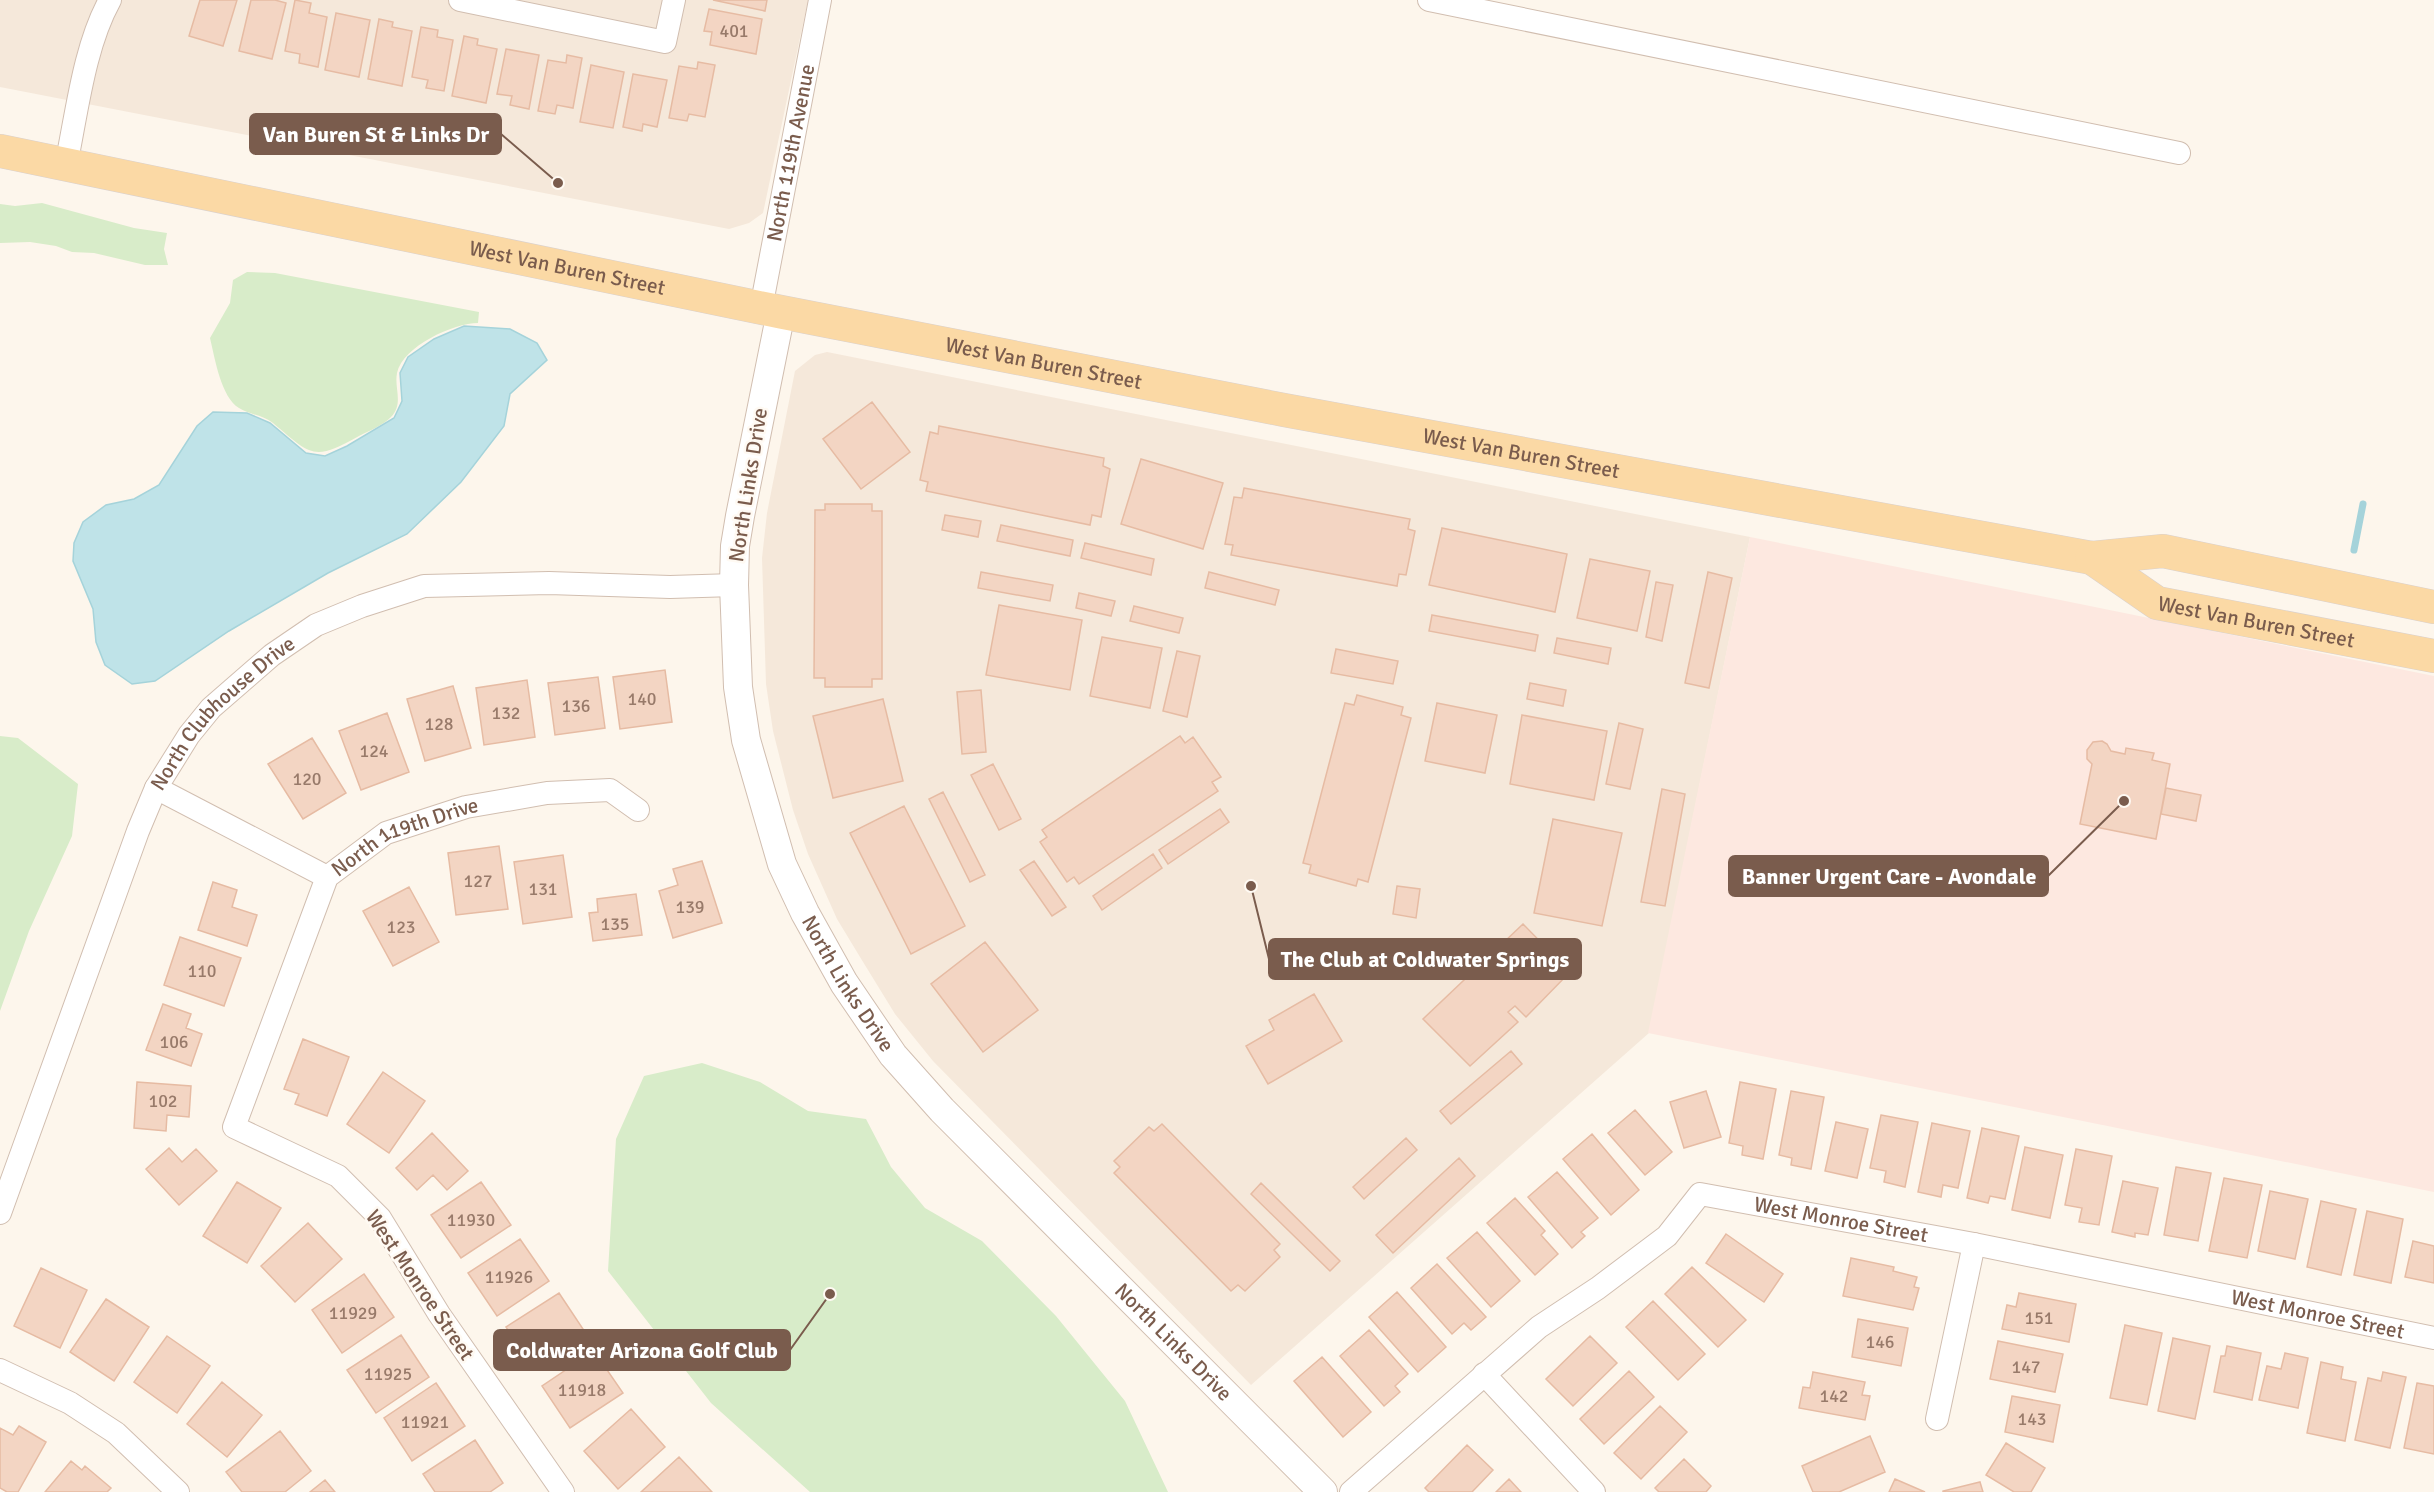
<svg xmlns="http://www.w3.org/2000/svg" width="2434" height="1492" font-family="Signika,sans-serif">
<rect width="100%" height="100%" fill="#fdf6ec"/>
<path fill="#f5e8da" d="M0 0H808L763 213 749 223 729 229 0 87Z
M827 352 1750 537 1649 1033 1251 1385 933 1061 895 1014 860 957 837 919 808 854 793 810 773 731 766 684 762 558 767 513 795 371 815 355Z"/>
<path fill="#fde8e0" d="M1750 537 2434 676V1192L1648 1033Z"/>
<path fill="#d8ecc9" d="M42 203 134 228 167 233 164 249 168 265H145L94 253 72 252 56 246 30 242 0 243V204L15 206Z
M247 272 275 273 479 312 478 323C454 323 403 346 397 373 394 389 404 403 391 417 383 425 369 431 359 436 313 462 311 455 273 423 263 415 250 415 239 408 221 397 215 359 210 338L230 303 233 280Z
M0 736 18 738 78 784 72 836 29 931 0 1011Z
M702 1063 760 1082 808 1111 866 1119 891 1167 925 1208 982 1241 1056 1316 1125 1401 1168 1492H810L711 1403 608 1271 616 1139 644 1076Z"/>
<path fill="#bfe3e8" stroke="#a5d3da" stroke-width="1.5" d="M464 326 510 329 537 343 547 360 510 394 504 426 461 482 407 534 328 573 229 631 155 681 132 684 105 665 96 642 93 609 73 561 74 543 83 522 106 505 134 499 159 485 197 426 213 412 247 413 270 423 306 453 325 456 347 446 394 418 402 401 400 373 408 357 434 339Z"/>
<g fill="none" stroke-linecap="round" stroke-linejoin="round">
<path stroke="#a5d3da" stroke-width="7" d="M2354 550 2363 504"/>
</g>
<path fill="#f3d5c3" stroke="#e6bba3" stroke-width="1.5" d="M200 0H237L223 46 189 36Z
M251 0H275L286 3 272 59 239 51Z
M295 0 311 3 309 13 327 17 318 67 299 63 300 54 285 51Z
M713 0H767L765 11Z
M709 9 762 19 756 54 710 45 712 32 704 31Z
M336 13 370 20 359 77 325 70Z
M379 19 393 22 392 27 412 31 402 86 368 79Z
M421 27 438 30 437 37 453 40 444 91 426 88 428 80 412 77Z
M464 36 478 39 477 45 497 49 486 103 452 96Z
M506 49 539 55 529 109 510 105 512 96 497 94Z
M567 55 582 58 573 108 557 105 555 114 538 111 548 60 566 63Z
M698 62 715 65 705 117 689 114 687 121 669 118 679 66 697 69Z
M591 65 624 72 613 128 580 122Z
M633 74 667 80 657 127 643 124 642 131 623 127Z
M872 402 910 452 861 489 823 439Z
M939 426 1104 458 1103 466 1110 469 1101 517 1092 515 1090 525 926 491 928 482 920 480 930 432 938 434Z
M1141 459 1223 483 1203 549 1121 524Z
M1244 488 1410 519 1408 529 1415 531 1406 575 1399 574 1397 586 1231 555 1233 545 1225 544 1234 497 1242 498Z
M825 504H872V511H882V679H872V687H825V678H814L815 510H825Z
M945 515 981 521 978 537 942 530Z
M1001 525 1073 540 1070 556 997 541Z
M1442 528 1567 554 1555 612 1429 585Z
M1085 543 1154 559 1151 575 1081 558Z
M1590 559 1650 571 1637 631 1577 618Z
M981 572 1053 585 1050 601 978 588Z
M1209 572 1279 590 1275 605 1205 588Z
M1708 572 1732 578 1709 688 1685 683Z
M1656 582 1673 585 1662 641 1646 637Z
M1079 593 1115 601 1111 616 1076 608Z
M999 605 1082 620 1070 690 986 675Z
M1134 606 1183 618 1179 633 1130 621Z
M1432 615 1538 635 1535 651 1429 631Z
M1102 637 1162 648 1150 708 1090 696Z
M1557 638 1611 648 1608 664 1554 653Z
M1336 649 1398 661 1393 684 1331 673Z
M1177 651 1200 656 1187 717 1163 711Z
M665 670 672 722 620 729 613 677Z
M598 677 605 728 555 735 548 683Z
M527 680 535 737 484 745 476 688Z
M1530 683 1566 690 1563 706 1527 699Z
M453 686 471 748 425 761 407 699Z
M981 690 986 752 962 754 957 692Z
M1357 695 1403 707 1401 715 1411 718 1368 882 1358 879 1356 886 1309 873 1311 865 1303 863 1345 703 1354 705Z
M883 699 903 781 833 798 813 716Z
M1437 703 1497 715 1485 773 1425 761Z
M387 713 409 772 361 790 339 731Z
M1522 715 1607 731 1594 800 1510 784Z
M1619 723 1643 729 1630 789 1606 784Z
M1180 736 1185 743 1193 737 1221 777 1212 782 1218 791 1079 884 1074 877 1067 882 1040 842 1047 837 1042 830Z
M312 738 346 793 303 819 268 764Z
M2102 741 2107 744 2111 751 2125 754 2126 748 2154 753 2152 760 2170 764 2156 839 2080 824 2092 764 2087 759V750L2093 742Z
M993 764 1021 819 999 830 971 775Z
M2166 788 2201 795 2196 821 2161 814Z
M1662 789 1685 794 1665 906 1641 902Z
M943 792 985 875 970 882 929 799Z
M904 806 965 926 911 954 850 833Z
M1220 809 1229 822 1168 864 1159 850Z
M1553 819 1622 833 1602 926 1534 913Z
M499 846 508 909 456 915 448 853Z
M1153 854 1162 868 1102 910 1093 896Z
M563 855 572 917 523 924 514 862Z
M702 861 722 923 673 938 659 891 678 885 673 869Z
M1034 861 1066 907 1052 916 1020 870Z
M213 882 237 890 232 907 257 915 247 946 198 930Z
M1397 886 1420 889 1416 918 1393 914Z
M409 887 439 942 393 966 363 911Z
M636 894 642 935 593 941 589 913 598 912 597 899Z
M1523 924 1570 972 1526 1017 1515 1006 1508 1012 1518 1022 1470 1066 1423 1019Z
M180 937 241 958 224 1006 164 985Z
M985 942 1038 1010 983 1052 931 984Z
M1314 994 1342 1041 1268 1084 1246 1046 1274 1030 1269 1020Z
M163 1004 191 1014 186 1028 202 1034 191 1066 146 1050Z
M303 1039 349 1057 327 1116 295 1104 299 1094 284 1089Z
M1511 1051 1522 1064 1451 1124 1440 1111Z
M383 1072 425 1101 389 1153 347 1124Z
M137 1082 191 1086 189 1117 167 1115 166 1131 134 1128Z
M1740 1082 1776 1089 1763 1159 1742 1155 1743 1146 1729 1143Z
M1706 1091 1721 1137 1684 1148 1670 1102Z
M1791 1091 1824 1097 1811 1169 1791 1165 1792 1158 1779 1155Z
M1635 1110 1672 1152 1645 1175 1608 1133Z
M1881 1115 1918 1122 1905 1187 1884 1182 1886 1171 1870 1168Z
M1836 1122 1868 1129 1857 1178 1825 1171Z
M1932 1123 1970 1131 1958 1188 1943 1185 1941 1197 1918 1192Z
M1162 1124 1280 1244 1274 1250 1280 1257 1245 1291 1238 1285 1231 1291 1114 1173 1120 1167 1114 1161 1149 1127 1154 1131Z
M1982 1128 2019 1136 2005 1199 1990 1196 1988 1203 1967 1198Z
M432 1133 468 1171 447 1190 433 1175 417 1190 396 1168Z
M1592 1134 1639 1190 1611 1215 1563 1159Z
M1406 1138 1417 1150 1364 1199 1353 1187Z
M2025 1147 2063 1155 2050 1218 2012 1210Z
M169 1148 182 1162 196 1149 217 1171 179 1205 146 1169Z
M2076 1149 2112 1156 2099 1225 2079 1222 2082 1208 2065 1205Z
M1459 1158 1475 1176 1393 1253 1376 1235Z
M2176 1167 2211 1173 2198 1241 2164 1235Z
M1557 1172 1598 1218 1581 1232 1585 1236 1572 1248 1528 1197Z
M2224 1178 2262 1185 2247 1258 2209 1251Z
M2123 1181 2158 1188 2148 1235 2135 1233V1237L2112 1232Z
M237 1182 281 1208 247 1263 203 1236Z
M481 1182 511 1225 461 1258 431 1215Z
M1261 1183 1340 1261 1330 1271 1251 1194Z
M2270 1191 2308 1199 2295 1259 2258 1251Z
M1515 1198 1545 1231 1541 1235 1558 1254 1535 1275 1487 1223Z
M2321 1201 2356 1209 2341 1275 2307 1267Z
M2367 1211 2403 1219 2391 1283 2354 1275Z
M308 1223 342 1259 295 1302 261 1266Z
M1477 1232 1520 1281 1491 1307 1447 1258Z
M1726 1234 1783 1274 1764 1302 1706 1263Z
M520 1239 549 1281 497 1316 468 1273Z
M2413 1241 2434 1246V1283L2405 1277Z
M1851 1258 1894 1267 1893 1271 1917 1277 1914 1287 1919 1288 1913 1310 1843 1296Z
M1437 1264 1486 1317 1471 1330 1464 1323 1452 1334 1411 1288Z
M1692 1267 1746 1320 1718 1347 1665 1294Z
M41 1268 87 1290 60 1348 14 1326Z
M364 1274 394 1317 342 1353 312 1310Z
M1397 1292 1446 1347 1418 1372 1369 1317Z
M559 1293 587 1335 534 1370 506 1327Z
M2019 1293 2076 1304 2069 1342 2002 1329 2007 1305 2016 1307Z
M106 1299 149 1327 114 1381 70 1352Z
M1653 1301 1705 1354 1678 1380 1626 1327Z
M1858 1319 1908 1328 1901 1366 1852 1357Z
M2125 1325 2162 1333 2147 1405 2110 1398Z
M1369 1330 1408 1374 1395 1386 1400 1392 1384 1406 1340 1356Z
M401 1335 429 1377 376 1413 347 1370Z
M167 1336 210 1366 177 1413 134 1382Z
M1590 1336 1617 1363 1573 1406 1546 1379Z
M2173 1338 2210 1346 2195 1419 2158 1411Z
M1998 1341 2063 1354 2055 1392 1990 1379Z
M2227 1346 2261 1353 2252 1400 2214 1392 2221 1356H2225Z
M594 1351 623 1393 570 1428 542 1386Z
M2285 1353 2308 1358 2298 1408 2259 1400 2267 1366 2281 1369Z
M1322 1357 1371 1412 1343 1437 1294 1381Z
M2321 1362 2343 1367 2341 1379 2356 1382 2345 1441 2307 1433Z
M1629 1371 1654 1397 1604 1444 1580 1419Z
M1813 1372 1865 1382 1862 1395 1870 1396 1865 1420 1799 1408 1803 1387 1810 1388Z
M2383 1372 2406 1377 2390 1448 2355 1440 2368 1378 2381 1381Z
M222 1382 262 1415 227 1457 187 1424Z
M436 1383 465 1426 412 1461 384 1418Z
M2417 1383 2434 1386V1454L2404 1448Z
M2012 1396 2060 1405 2053 1442 2005 1432Z
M1660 1406 1687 1432 1641 1479 1614 1453Z
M631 1409 665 1447 618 1489 584 1451Z
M19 1426 46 1442 18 1492H7L0 1488V1428L13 1435Z
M280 1431 311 1471 285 1492H242L226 1472Z
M1870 1436 1885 1472 1839 1492H1813L1802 1466Z
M475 1440 503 1483 490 1492H435L423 1474Z
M2006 1443 2045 1468 2031 1492H2014L1986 1475Z
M1467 1445 1493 1470 1472 1492H1429L1425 1488Z
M679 1457 712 1492H641Z
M1684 1459 1711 1486 1706 1492H1659L1655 1488Z
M71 1461 82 1470 85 1466 111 1488 107 1492H45Z
M1509 1479 1521 1492H1496Z
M1895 1479 1925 1492H1889Z
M325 1480 335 1492H310Z
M1980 1482 1983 1492H1943V1491Z"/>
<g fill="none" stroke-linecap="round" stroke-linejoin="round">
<g stroke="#d1beb0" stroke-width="24">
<g id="minor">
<path d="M460 0 665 42 674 0"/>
<path d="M1429 0 2179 153"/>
<path d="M66 165C77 112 84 47 110 0"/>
<path id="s1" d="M761 308 820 0"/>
<path d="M156 788 327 877"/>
<path id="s2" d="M0 1213 138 831 156 788 189 735 211 708 272 655 316 625 362 606 424 586 549 583 670 587 734 585"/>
<path d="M0 1370 70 1403 116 1433 178 1492"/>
<path d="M1484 1374 1594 1492"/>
<path d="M1937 1419 1974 1244"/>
<path id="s3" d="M563 1492 439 1314 380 1218 338 1176 234 1127 327 877 386 833 466 807 547 793 610 790 638 810"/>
<path id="s4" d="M1351 1492 1539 1327 1598 1288 1667 1236 1700 1194 1974 1244 2434 1338"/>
</g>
</g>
<g stroke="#d1beb0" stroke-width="30">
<g id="tertiary">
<path id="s5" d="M781 312 740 516 735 546 734 585 738 687 746 740 782 864 805 913 844 983 893 1055 942 1110 1323 1492"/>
</g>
</g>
<g stroke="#dad1cd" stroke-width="34">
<g id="primary">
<path id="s6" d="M0 151 781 312 1284 410 2092 558 2163 551 2434 607"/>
<path id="s7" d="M2092 558 2157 603 2434 656"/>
</g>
</g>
<use href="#minor" stroke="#fff" stroke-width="22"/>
<use href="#tertiary" stroke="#fff" stroke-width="28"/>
<use href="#primary" stroke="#fbd9a5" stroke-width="33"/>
</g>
<g text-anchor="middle" stroke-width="5" stroke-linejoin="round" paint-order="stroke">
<g font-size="18" fill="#987a6a">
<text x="734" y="37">401</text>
<text x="642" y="705">140</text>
<text x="576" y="712">136</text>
<text x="506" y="719">132</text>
<text x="439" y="730">128</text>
<text x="374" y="757">124</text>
<text x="307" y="785">120</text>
<text x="478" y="887">127</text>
<text x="543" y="895">131</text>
<text x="690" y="913">139</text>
<text x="615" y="930">135</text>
<text x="401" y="933">123</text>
<text x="202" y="977">110</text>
<text x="174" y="1048">106</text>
<text x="163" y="1107">102</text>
<text x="471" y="1226">11930</text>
<text x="509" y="1283">11926</text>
<text x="353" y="1319">11929</text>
<text x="2039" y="1324">151</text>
<text x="1880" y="1348">146</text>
<text x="2026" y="1373">147</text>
<text x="388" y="1380">11925</text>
<text x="582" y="1396">11918</text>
<text x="1834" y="1402">142</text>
<text x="2032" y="1425">143</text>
<text x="425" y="1428">11921</text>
</g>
<g font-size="21" fill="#7a5c4d" stroke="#fffaf3">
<text dy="7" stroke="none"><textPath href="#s1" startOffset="158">North 119th Avenue</textPath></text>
<text dy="7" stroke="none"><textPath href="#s6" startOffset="579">West Van Buren Street</textPath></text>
<text dy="7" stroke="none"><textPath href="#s6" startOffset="1065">West Van Buren Street</textPath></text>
<text dy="7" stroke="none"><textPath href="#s6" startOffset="1551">West Van Buren Street</textPath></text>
<text transform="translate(748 485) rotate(-81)" y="7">North Links Drive</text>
<text dy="7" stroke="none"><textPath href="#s7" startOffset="180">West Van Buren Street</textPath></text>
<text dy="7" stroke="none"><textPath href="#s2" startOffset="554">North Clubhouse Drive</textPath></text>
<text dy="7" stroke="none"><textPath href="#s3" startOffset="860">North 119th Drive</textPath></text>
<text dy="7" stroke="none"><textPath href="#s5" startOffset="699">North Links Drive</textPath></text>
<text dy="7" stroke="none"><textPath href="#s4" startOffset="604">West Monroe Street</textPath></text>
<text transform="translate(420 1285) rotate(56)" y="7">West Monroe Street</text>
<text dy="7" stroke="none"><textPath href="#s4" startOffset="1090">West Monroe Street</textPath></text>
<text dy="7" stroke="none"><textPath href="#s5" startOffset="1185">North Links Drive</textPath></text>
</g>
</g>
<path fill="none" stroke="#7a5c4d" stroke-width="2" d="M558 183L501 134M2124 801L2048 876M1251 886L1269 959M830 1294L790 1350"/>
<g fill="#7a5c4d" stroke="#fffaf3" stroke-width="2">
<circle cx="558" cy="183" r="6"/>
<circle cx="2124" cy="801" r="6"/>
<circle cx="1251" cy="886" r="6"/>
<circle cx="830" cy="1294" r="6"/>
</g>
<g fill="#7a5c4d" stroke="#7a5c4d" stroke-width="2">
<rect x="250" y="114" width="251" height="40" rx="6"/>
<rect x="1729" y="856" width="319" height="40" rx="6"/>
<rect x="1269" y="939" width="312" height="40" rx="6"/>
<rect x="494" y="1330" width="296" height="40" rx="6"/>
</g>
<g font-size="22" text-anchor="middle" font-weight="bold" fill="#fff">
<text x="376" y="142">Van Buren St &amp; Links Dr</text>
<text x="1889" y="884">Banner Urgent Care - Avondale</text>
<text x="1425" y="967">The Club at Coldwater Springs</text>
<text x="642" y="1358">Coldwater Arizona Golf Club</text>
</g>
</svg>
